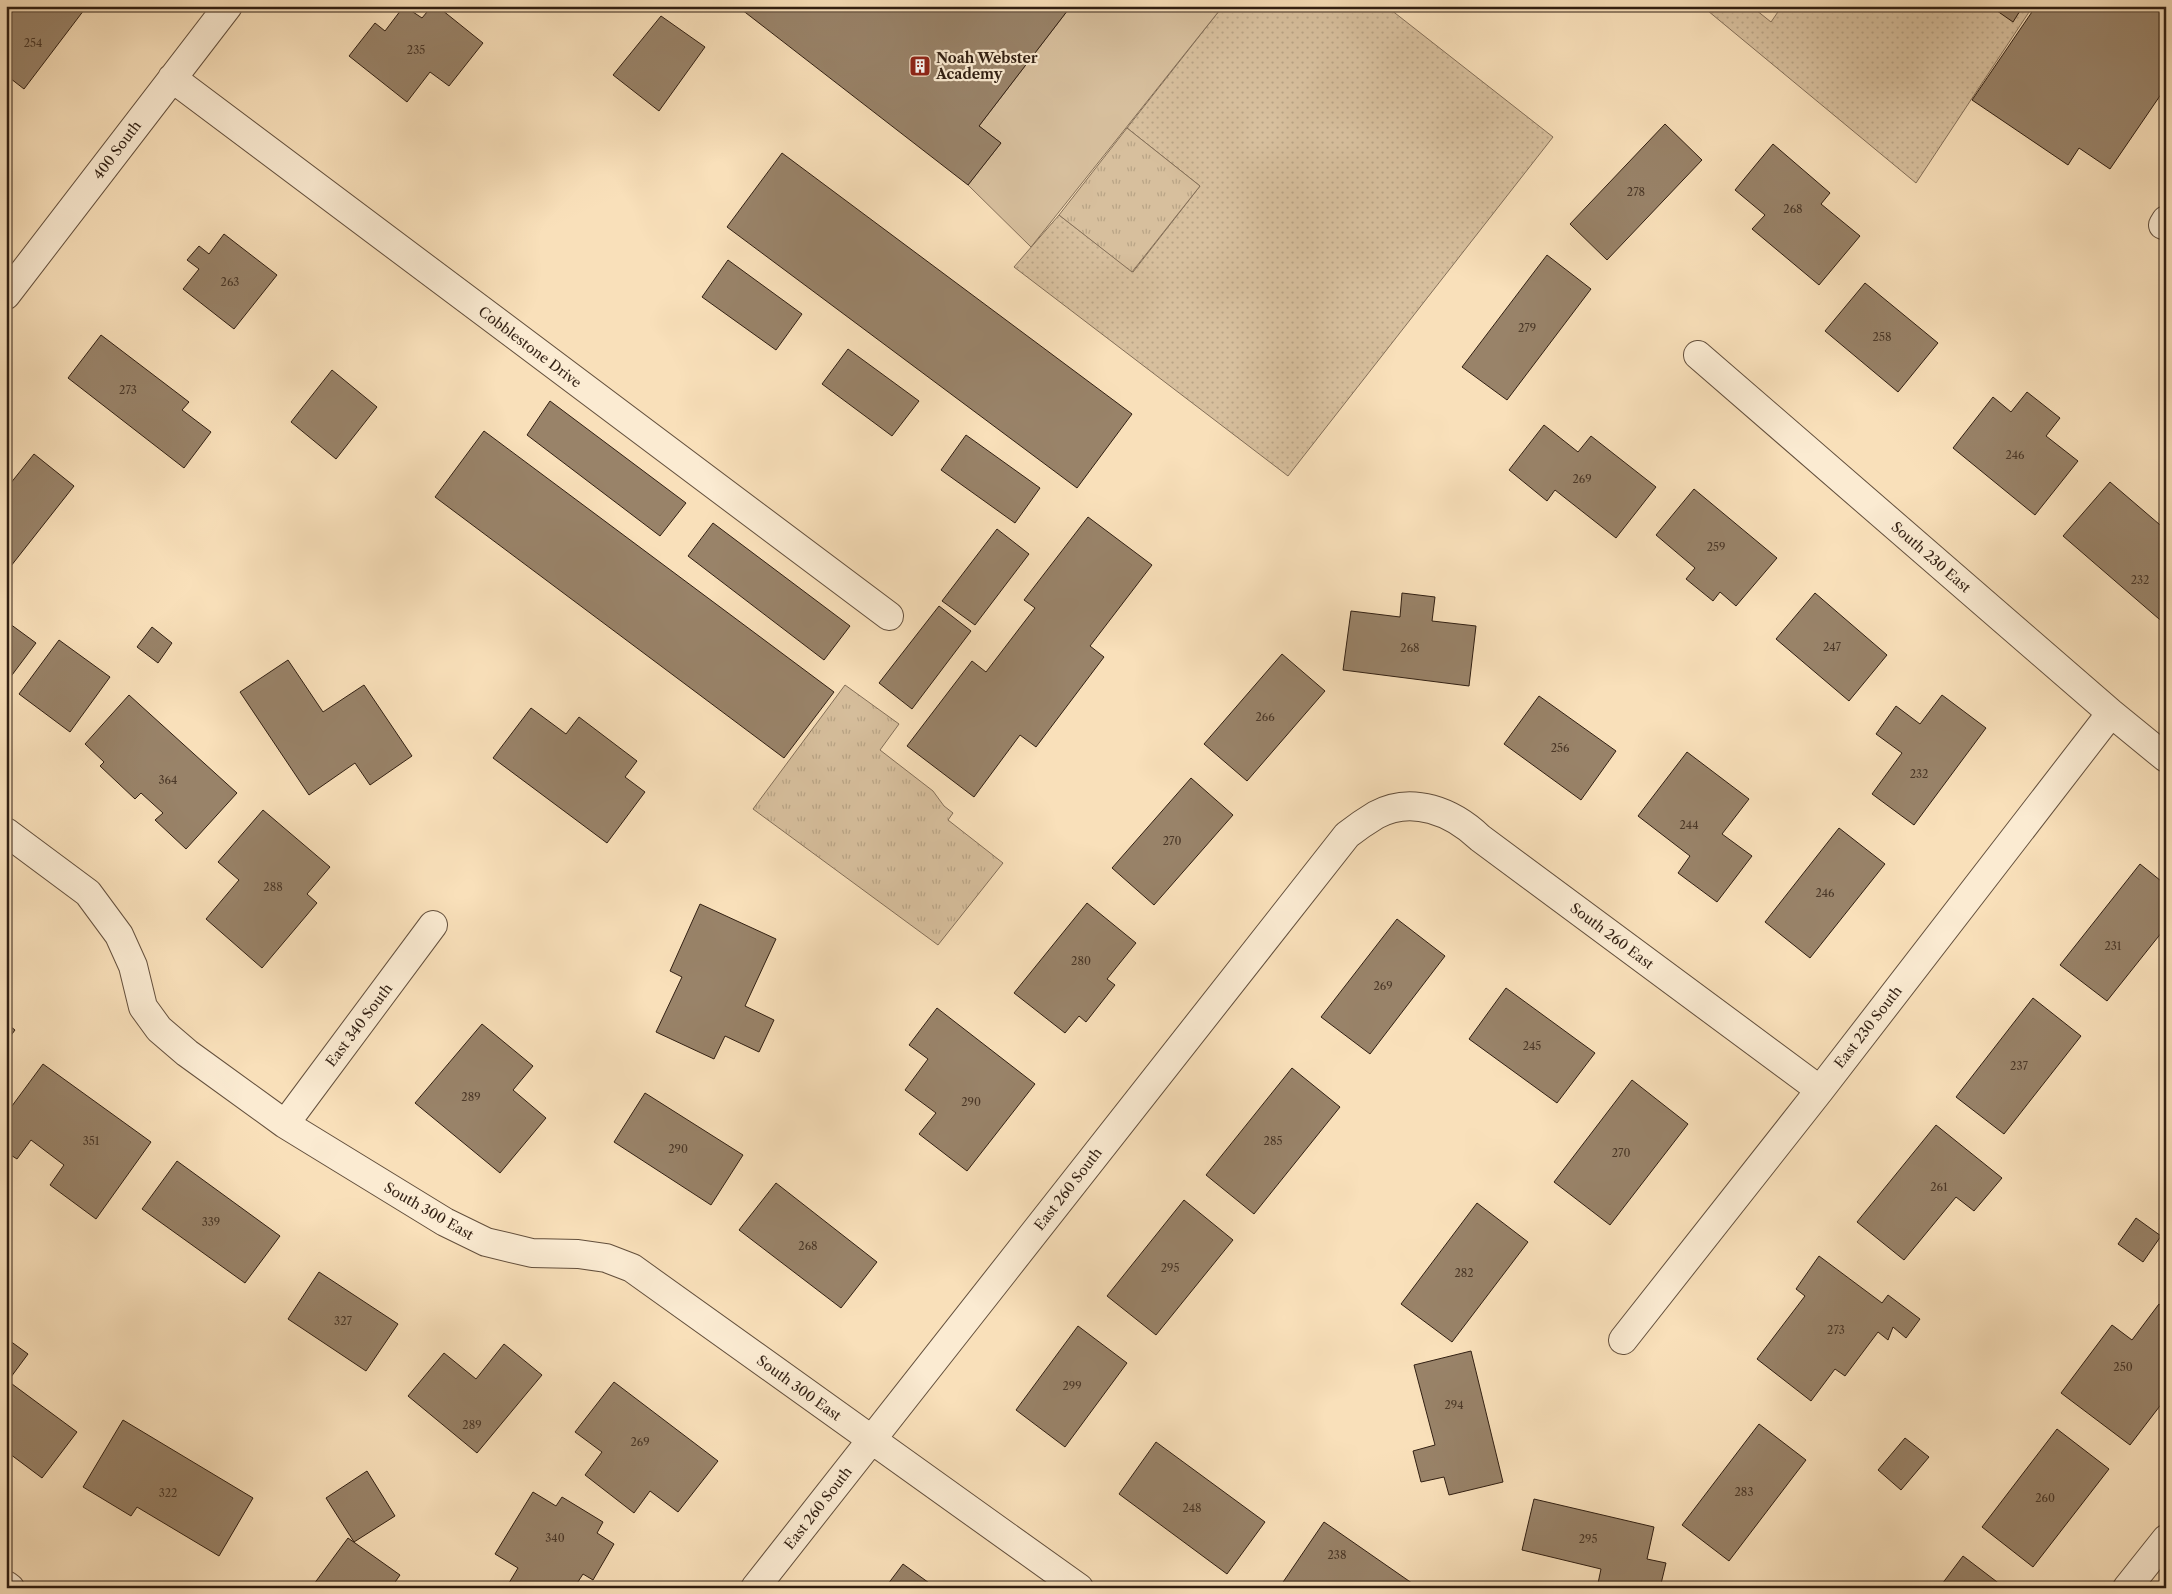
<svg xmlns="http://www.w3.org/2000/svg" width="2172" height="1594" font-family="'Libre Caslon Text',serif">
<defs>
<pattern id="grass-dots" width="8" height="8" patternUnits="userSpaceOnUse" patternTransform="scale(1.25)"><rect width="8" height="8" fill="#d7bf9d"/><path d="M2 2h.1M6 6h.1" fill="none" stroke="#b9a486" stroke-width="1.8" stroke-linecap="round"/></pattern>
<pattern id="park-tufts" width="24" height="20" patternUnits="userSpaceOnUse" patternTransform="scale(1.25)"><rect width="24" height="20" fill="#d7bf9d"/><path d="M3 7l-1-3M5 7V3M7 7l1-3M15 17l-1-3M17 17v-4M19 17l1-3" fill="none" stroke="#b9a486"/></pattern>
</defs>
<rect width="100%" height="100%" fill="#f9e0ba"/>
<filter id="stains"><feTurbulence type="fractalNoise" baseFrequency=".004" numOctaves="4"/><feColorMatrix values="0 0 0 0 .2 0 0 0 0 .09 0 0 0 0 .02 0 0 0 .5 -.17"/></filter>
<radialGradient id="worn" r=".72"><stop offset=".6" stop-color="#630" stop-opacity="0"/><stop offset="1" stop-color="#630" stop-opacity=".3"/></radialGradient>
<path fill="url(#grass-dots)" stroke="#846f58" d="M1223 6H1386L1553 137 1288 476 1014 267 1059 215 1133 272 1200 186 1127 128Z
M1702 6H1751L1771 22 1782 6H1990L2013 21 2023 6H2033L1916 183Z"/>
<path fill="url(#park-tufts)" stroke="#846f58" d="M1127 128 1200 186 1132 272 1059 215Z
M845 685 899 724 880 750 933 791 944 806 953 813 948 820 1003 863 938 945 753 809Z"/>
<path fill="#d7bf9d" stroke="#846f58" d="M1071 6H1223L1031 247 968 185 1001 143 979 126Z"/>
<path fill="#998369" stroke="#311f12" d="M6 6H79L84 10 24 89 6 75Z
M404 6 422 18 432 6H437L483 43 449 86 430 72 407 102 349 56 375 23 385 31Z
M737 6H1071L979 126 1001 143 968 185Z
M1990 6H2023L2013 22Z
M2036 6H2166V87L2110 169 2079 148 2068 165 1972 100Z
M661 16 705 47 659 111 613 75Z
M1665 124 1702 160 1607 260 1570 224Z
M1773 144 1830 193 1821 204 1860 236 1819 285 1752 229 1765 215 1735 190Z
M782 153 1132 414 1077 488 727 227Z
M224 234 277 275 234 329 183 289 199 269 187 260 199 246 209 254Z
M1547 255 1591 289 1507 400 1462 367Z
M728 260 802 314 776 350 702 297Z
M1865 283 1938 343 1898 392 1825 331Z
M101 335 189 402 182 410 211 432 184 468 68 378Z
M848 349 919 401 892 436 822 384Z
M332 370 377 407 336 459 291 422Z
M2027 392 2060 418 2046 436 2078 461 2035 515 1953 448 1993 397 2011 412Z
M550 401 686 503 660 536 527 435Z
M1544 425 1578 452 1591 436 1656 487 1616 538 1555 490 1547 501 1509 470Z
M484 431 834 692 784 758 435 497Z
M966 435 1040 488 1015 523 941 470Z
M34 454 74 486 7 571 6 489Z
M2110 482 2166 530V625L2063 536Z
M1694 489 1777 558 1736 606 1720 592 1713 601 1686 579 1695 568 1656 535Z
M1088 517 1152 565 1090 646 1104 657 1036 747 1020 735 974 797 907 746 972 661 986 672 1035 608 1024 600Z
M713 523 850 626 824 660 688 556Z
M997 529 1029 554 975 625 942 601Z
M1402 593 1435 597 1432 621 1476 626 1469 686 1343 670 1351 611 1400 617Z
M1815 593 1887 655 1849 701 1776 639Z
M939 606 971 631 912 709 879 683Z
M6 621 36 643 6 683Z
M152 627 172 643 158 663 137 647Z
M59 640 110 677 70 732 19 694Z
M1282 654 1325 691 1247 781 1204 744Z
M288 660 323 712 364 685 412 756 370 785 355 763 309 795 240 692Z
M129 695 237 793 186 849 155 820 163 813 141 793 135 799 100 766 104 762 85 744Z
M1942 695 1986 728 1914 825 1872 794 1902 753 1876 734 1896 706 1920 724Z
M1539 696 1616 751 1581 800 1504 744Z
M531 708 566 734 579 717 637 761 625 777 645 792 607 843 493 758Z
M1687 752 1749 799 1722 834 1752 856 1717 902 1678 873 1690 856 1638 816Z
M1191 778 1233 815 1154 905 1112 868Z
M263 810 330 867 307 894 317 903 262 968 206 919 239 880 218 862Z
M1839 828 1885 864 1810 958 1765 922Z
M2140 864 2166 885V927L2107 1001 2060 965Z
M1087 903 1136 943 1107 979 1115 985 1086 1022 1079 1016 1065 1033 1014 993Z
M700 904 776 939 745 1006 774 1020 759 1052 725 1036 714 1059 656 1032 682 977 670 971Z
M1397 919 1445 956 1370 1054 1321 1017Z
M1506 988 1595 1053 1557 1103 1469 1039Z
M2033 998 2081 1036 2004 1134 1956 1097Z
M937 1008 1035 1084 967 1171 919 1134 936 1113 905 1090 928 1059 909 1045Z
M6 1023 15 1030 6 1042Z
M482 1024 533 1066 513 1090 546 1118 500 1173 415 1103Z
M43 1064 151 1142 96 1219 50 1185 64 1165 31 1140 17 1159 6 1152V1114Z
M1292 1068 1340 1107 1254 1214 1206 1175Z
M1632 1080 1688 1124 1610 1225 1554 1182Z
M645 1093 743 1155 711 1205 614 1142Z
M1936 1125 2002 1178 1974 1211 1956 1197 1904 1260 1857 1222Z
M177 1161 280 1236 245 1283 142 1209Z
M776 1183 877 1262 841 1308 739 1230Z
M1184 1200 1233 1240 1156 1335 1107 1296Z
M1477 1203 1528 1242 1452 1342 1401 1304Z
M2136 1218 2161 1236 2143 1262 2118 1244Z
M1819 1256 1882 1303 1888 1295 1920 1319 1906 1338 1893 1327 1888 1340 1878 1332 1845 1376 1835 1369 1811 1401 1757 1359 1805 1296 1796 1289Z
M319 1272 398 1324 366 1371 288 1319Z
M2159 1304 2166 1310V1398L2130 1445 2061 1393 2112 1325 2132 1340Z
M1078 1326 1127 1363 1065 1447 1016 1410Z
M6 1338 28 1354 8 1381 77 1432 42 1478 6 1451Z
M504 1344 542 1375 477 1453 408 1396 444 1353 476 1379Z
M1471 1351 1503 1482 1449 1495 1444 1477 1421 1482 1413 1451 1435 1445 1414 1365Z
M614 1382 718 1461 678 1512 650 1491 634 1513 585 1475 602 1452 575 1432Z
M123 1420 253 1498 219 1556 137 1507 131 1516 83 1487Z
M1759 1424 1806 1460 1729 1561 1682 1525Z
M2057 1429 2109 1469 2033 1567 1982 1527Z
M1905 1438 1929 1457 1901 1490 1878 1470Z
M1156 1442 1265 1522 1227 1574 1119 1494Z
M367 1471 395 1516 354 1542 326 1498Z
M533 1492 556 1506 562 1497 603 1522 597 1533 614 1544 593 1580 583 1574 574 1588H506L518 1568 495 1554Z
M1534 1499 1654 1527 1647 1559 1666 1563 1660 1588H1597L1601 1569 1522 1550Z
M1324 1522 1419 1588H1279Z
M348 1538 400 1575 391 1588H311Z
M1963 1556 2005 1588H1939Z
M903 1564 936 1588H885Z"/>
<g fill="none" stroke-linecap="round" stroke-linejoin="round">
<g stroke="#634f3c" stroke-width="30">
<path id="minor" d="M172 78 889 616
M2163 225 2166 220
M6 295 228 6
M1698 355 2111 713 2166 758
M6 832 88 893 119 935 133 966 143 1007 159 1029 187 1053 285 1124 445 1222 486 1242 532 1253 578 1254 606 1258 632 1268 1079 1588
M285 1124 433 925
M1623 1340 1820 1090 2111 713
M6 1585 10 1588
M755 1588 1347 835C1356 828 1366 821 1376 815 1412 795 1453 812 1480 838L1820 1090
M2127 1588 2166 1539"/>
</g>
<use href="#minor" stroke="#fbebd2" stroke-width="28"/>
</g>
<defs>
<g id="building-square" transform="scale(1.125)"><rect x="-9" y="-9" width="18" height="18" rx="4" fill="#8f2418" stroke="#fbebd2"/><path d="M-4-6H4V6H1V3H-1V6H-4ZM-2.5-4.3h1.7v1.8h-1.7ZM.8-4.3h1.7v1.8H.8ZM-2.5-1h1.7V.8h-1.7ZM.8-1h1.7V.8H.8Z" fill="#fff"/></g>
</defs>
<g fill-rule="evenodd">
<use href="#building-square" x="920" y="66"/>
</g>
<g text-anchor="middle" stroke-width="4.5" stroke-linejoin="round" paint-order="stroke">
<g font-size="11" fill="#4b3828">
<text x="33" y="47">254</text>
<text x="416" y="54">235</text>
<text x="1636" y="196">278</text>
<text x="1793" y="213">268</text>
<text x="230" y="286">263</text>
<text x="1527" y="332">279</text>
<text x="1882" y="341">258</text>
<text x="128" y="394">273</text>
<text x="2015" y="459">246</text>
<text x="1582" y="483">269</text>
<text x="1716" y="551">259</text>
<text x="2140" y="584">232</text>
<text x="1832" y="651">247</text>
<text x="1410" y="652">268</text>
<text x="1265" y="721">266</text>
<text x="1560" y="752">256</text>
<text x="1919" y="778">232</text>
<text x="168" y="784">364</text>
<text x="1689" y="829">244</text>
<text x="1172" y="845">270</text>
<text x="273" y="891">288</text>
<text x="1825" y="897">246</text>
<text x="2113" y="950">231</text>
<text x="1081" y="965">280</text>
<text x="1383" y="990">269</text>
<text x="1532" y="1050">245</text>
<text x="2019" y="1070">237</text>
<text x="471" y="1101">289</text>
<text x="971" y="1106">290</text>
<text x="91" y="1145">351</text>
<text x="1273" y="1145">285</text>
<text x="678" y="1153">290</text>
<text x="1621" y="1157">270</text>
<text x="1939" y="1191">261</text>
<text x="211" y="1226">339</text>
<text x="808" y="1250">268</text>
<text x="1170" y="1272">295</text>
<text x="1464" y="1277">282</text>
<text x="343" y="1325">327</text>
<text x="1836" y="1334">273</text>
<text x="2123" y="1371">250</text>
<text x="1072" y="1390">299</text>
<text x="1454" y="1409">294</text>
<text x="472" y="1429">289</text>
<text x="640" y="1446">269</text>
<text x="1744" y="1496">283</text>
<text x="168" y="1497">322</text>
<text x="2045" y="1502">260</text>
<text x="1192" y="1512">248</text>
<text x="555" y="1542">340</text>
<text x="1588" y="1543">295</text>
<text x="1337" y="1559">238</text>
</g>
<g font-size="14" font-weight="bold" fill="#311f12" stroke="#fbebd2" text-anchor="start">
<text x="936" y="63">Noah Webster<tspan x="936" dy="16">Academy</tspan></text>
</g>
<g font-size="14" fill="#311f12" stroke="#fbebd2">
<text transform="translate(117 150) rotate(-53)" y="5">400 South</text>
<text transform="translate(530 347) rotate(37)" y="5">Cobblestone Drive</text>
<text transform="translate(1931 557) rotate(41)" y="5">South 230 East</text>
<text transform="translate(1612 936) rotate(37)" y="5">South 260 East</text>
<text transform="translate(359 1025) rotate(-53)" y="5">East 340 South</text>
<text transform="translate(1868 1027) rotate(-52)" y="5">East 230 South</text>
<text transform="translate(1068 1189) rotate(-52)" y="5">East 260 South</text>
<text transform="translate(429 1211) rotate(30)" y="5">South 300 East</text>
<text transform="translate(799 1388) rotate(36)" y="5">South 300 East</text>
<text transform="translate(818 1508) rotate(-52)" y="5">East 260 South</text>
</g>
</g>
<rect width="2172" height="1594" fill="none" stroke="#f9e0ba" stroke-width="25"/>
<rect x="8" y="8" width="2157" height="1579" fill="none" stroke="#311f12" stroke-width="2.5"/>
<rect x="12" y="12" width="2147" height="1569" fill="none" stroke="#311f12"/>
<rect width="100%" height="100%" filter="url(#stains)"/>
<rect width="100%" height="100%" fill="url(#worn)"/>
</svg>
